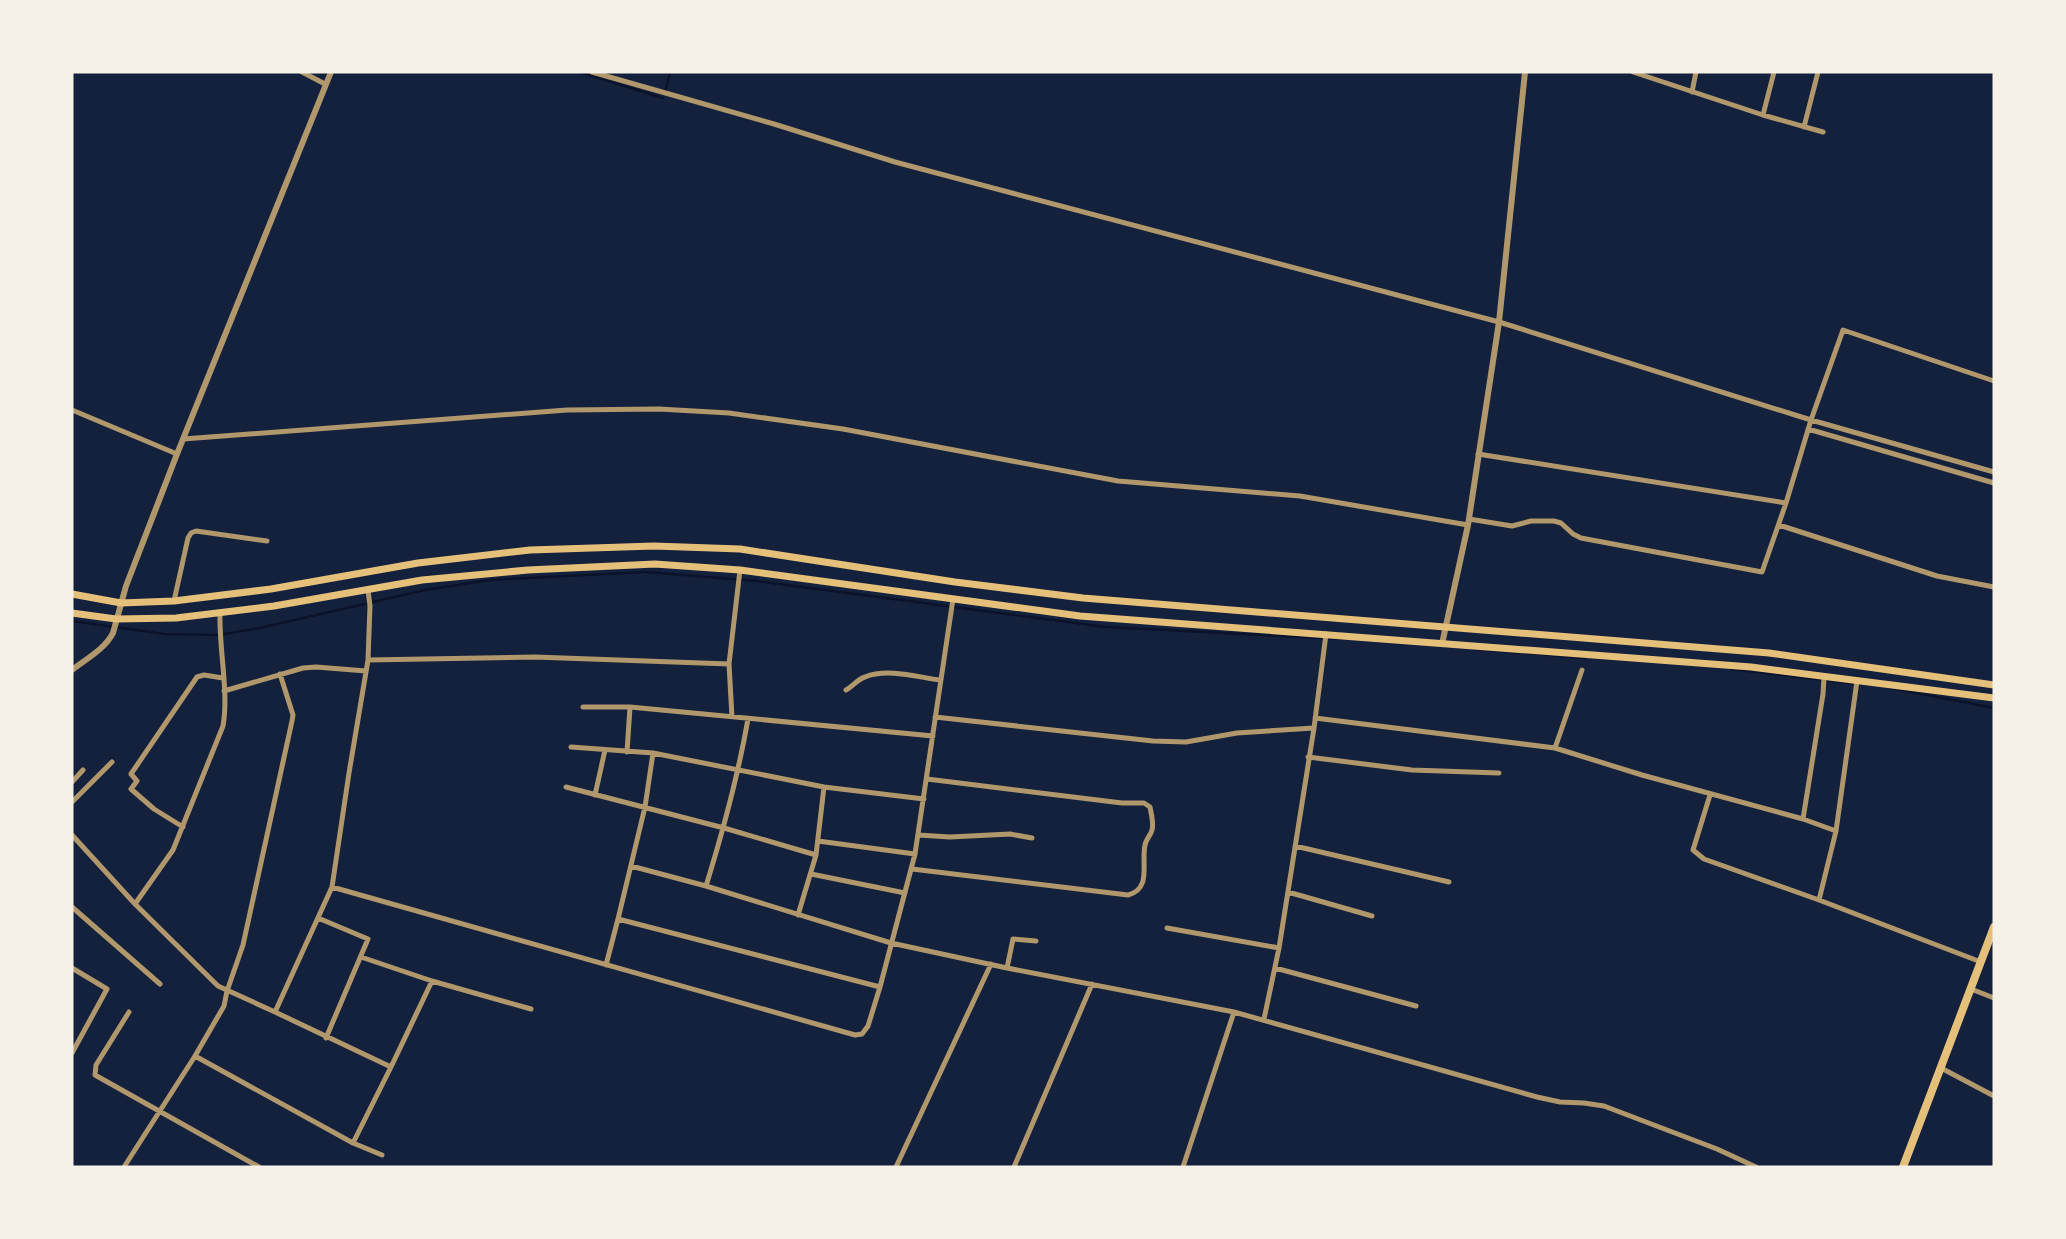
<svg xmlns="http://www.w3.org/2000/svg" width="2066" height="1239" font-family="'Source Sans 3',sans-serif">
<rect width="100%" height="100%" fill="#14213d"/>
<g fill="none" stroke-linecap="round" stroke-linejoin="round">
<path stroke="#0b132b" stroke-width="2.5" d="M579 72 663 98
M666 89 670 72
M72 621 164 634 218 635 260 628 425 590 490 580 647 572 757 581 1106 627 1341 639
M1473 649 1585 658
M1731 669 1857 684
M1891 688 1994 708"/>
<path stroke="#b1986c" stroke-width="5" d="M302 72 325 84
M592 72 774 124 895 162 1499 322 1811 420 1994 472
M1633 72 1763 115 1823 132
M1692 92 1696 72
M1763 115 1774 72
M1804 127 1818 72
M72 410 177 454
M1808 429 1994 483
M183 439 567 410 659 409 729 413 843 429 1118 481 1300 496 1468 525
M1478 454 1786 503 1811 420 1843 330 1994 381
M1469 519 1512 526 1531 521H1554L1561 523 1573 534 1581 538 1762 572 1786 503
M1779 525 1937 576 1994 587
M174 601 188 538 191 533 196 531 267 541
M368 660 535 657 729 664
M846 690C853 686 858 679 865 677 887 668 917 677 940 680
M224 691 303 668 316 667 366 671
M583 707H630L933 736
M732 717 729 664 740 570
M935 717 1153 741 1186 742 1237 733 1314 728
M1315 718 1555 748 1642 775 1803 819 1836 831 1819 900
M571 747 653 753 824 787 924 799
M1555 748 1582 670
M627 752 630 707
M653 753 645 807 618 919 880 987
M1308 757 1412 770 1499 773
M72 782 83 770
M566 787 724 828 816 855
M595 795 605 750
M1710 795 1693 850 1704 859 1819 900 1981 962
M72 802 112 762
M1803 819 1823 694 1824 677
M183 827 154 809 131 789 137 781 131 774 197 677 204 675 223 678
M1836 831 1857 681
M72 835 135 904 218 986 275 1012 332 887 349 773 368 660 370 606 368 590
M918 835 950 837 1010 834 1032 838
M818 841 915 854
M1295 846 1449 882
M631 866 706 886 891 943 1007 968 1234 1012 1537 1097 1560 1102 1584 1103 1604 1106 1717 1149 1756 1167
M912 869 1128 895C1152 889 1141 863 1145 845 1146 839 1151 835 1152 830 1154 823 1151 813 1150 807L1144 803H1122L927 779
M811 874 905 893
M706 886C723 831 738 776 748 719
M332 887 855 1035 862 1034 868 1026 880 987 915 854 953 599
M1288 892 1372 916
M135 904 173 850 223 726C229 692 219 650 220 614
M72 907 160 984
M798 915 816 855 824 787
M318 918 368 939 326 1038
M1167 928 1279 948
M361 957 432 981 531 1009
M606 965 618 919
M72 968 107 989 72 1053
M1007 968 1013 939 1036 941
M1275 968 1416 1006
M1971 989 1994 998
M129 1012 96 1065 95 1075 259 1167
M275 1012 391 1067 432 981
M1264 1019 1279 948 1314 728 1326 634
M195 1056 353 1143 382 1155
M1941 1068 1994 1096
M353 1143 391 1067
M124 1167 195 1056 224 1006 227 991 243 945 292 721 293 715 280 674
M896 1167 991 964
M1014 1167 1092 984
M1183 1167 1234 1012"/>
<path stroke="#b1986c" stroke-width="6" d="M1442 644 1468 525 1499 322 1525 72
M72 670C86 659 105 649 113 633L126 586 177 454 331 72"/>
<path stroke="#e5c07b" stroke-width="7" d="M72 594 121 603 174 601 271 589 418 563 530 550 654 546 740 549 955 582 1083 598 1769 653 1994 685
M72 613 116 619 176 618 274 606 422 580 528 570 655 564 740 570 1080 616 1751 667 1994 698"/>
<path stroke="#e5c07b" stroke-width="8" d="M1903 1167 1994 927"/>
</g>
<rect width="2066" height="1239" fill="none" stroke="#f6f1e7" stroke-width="147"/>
</svg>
